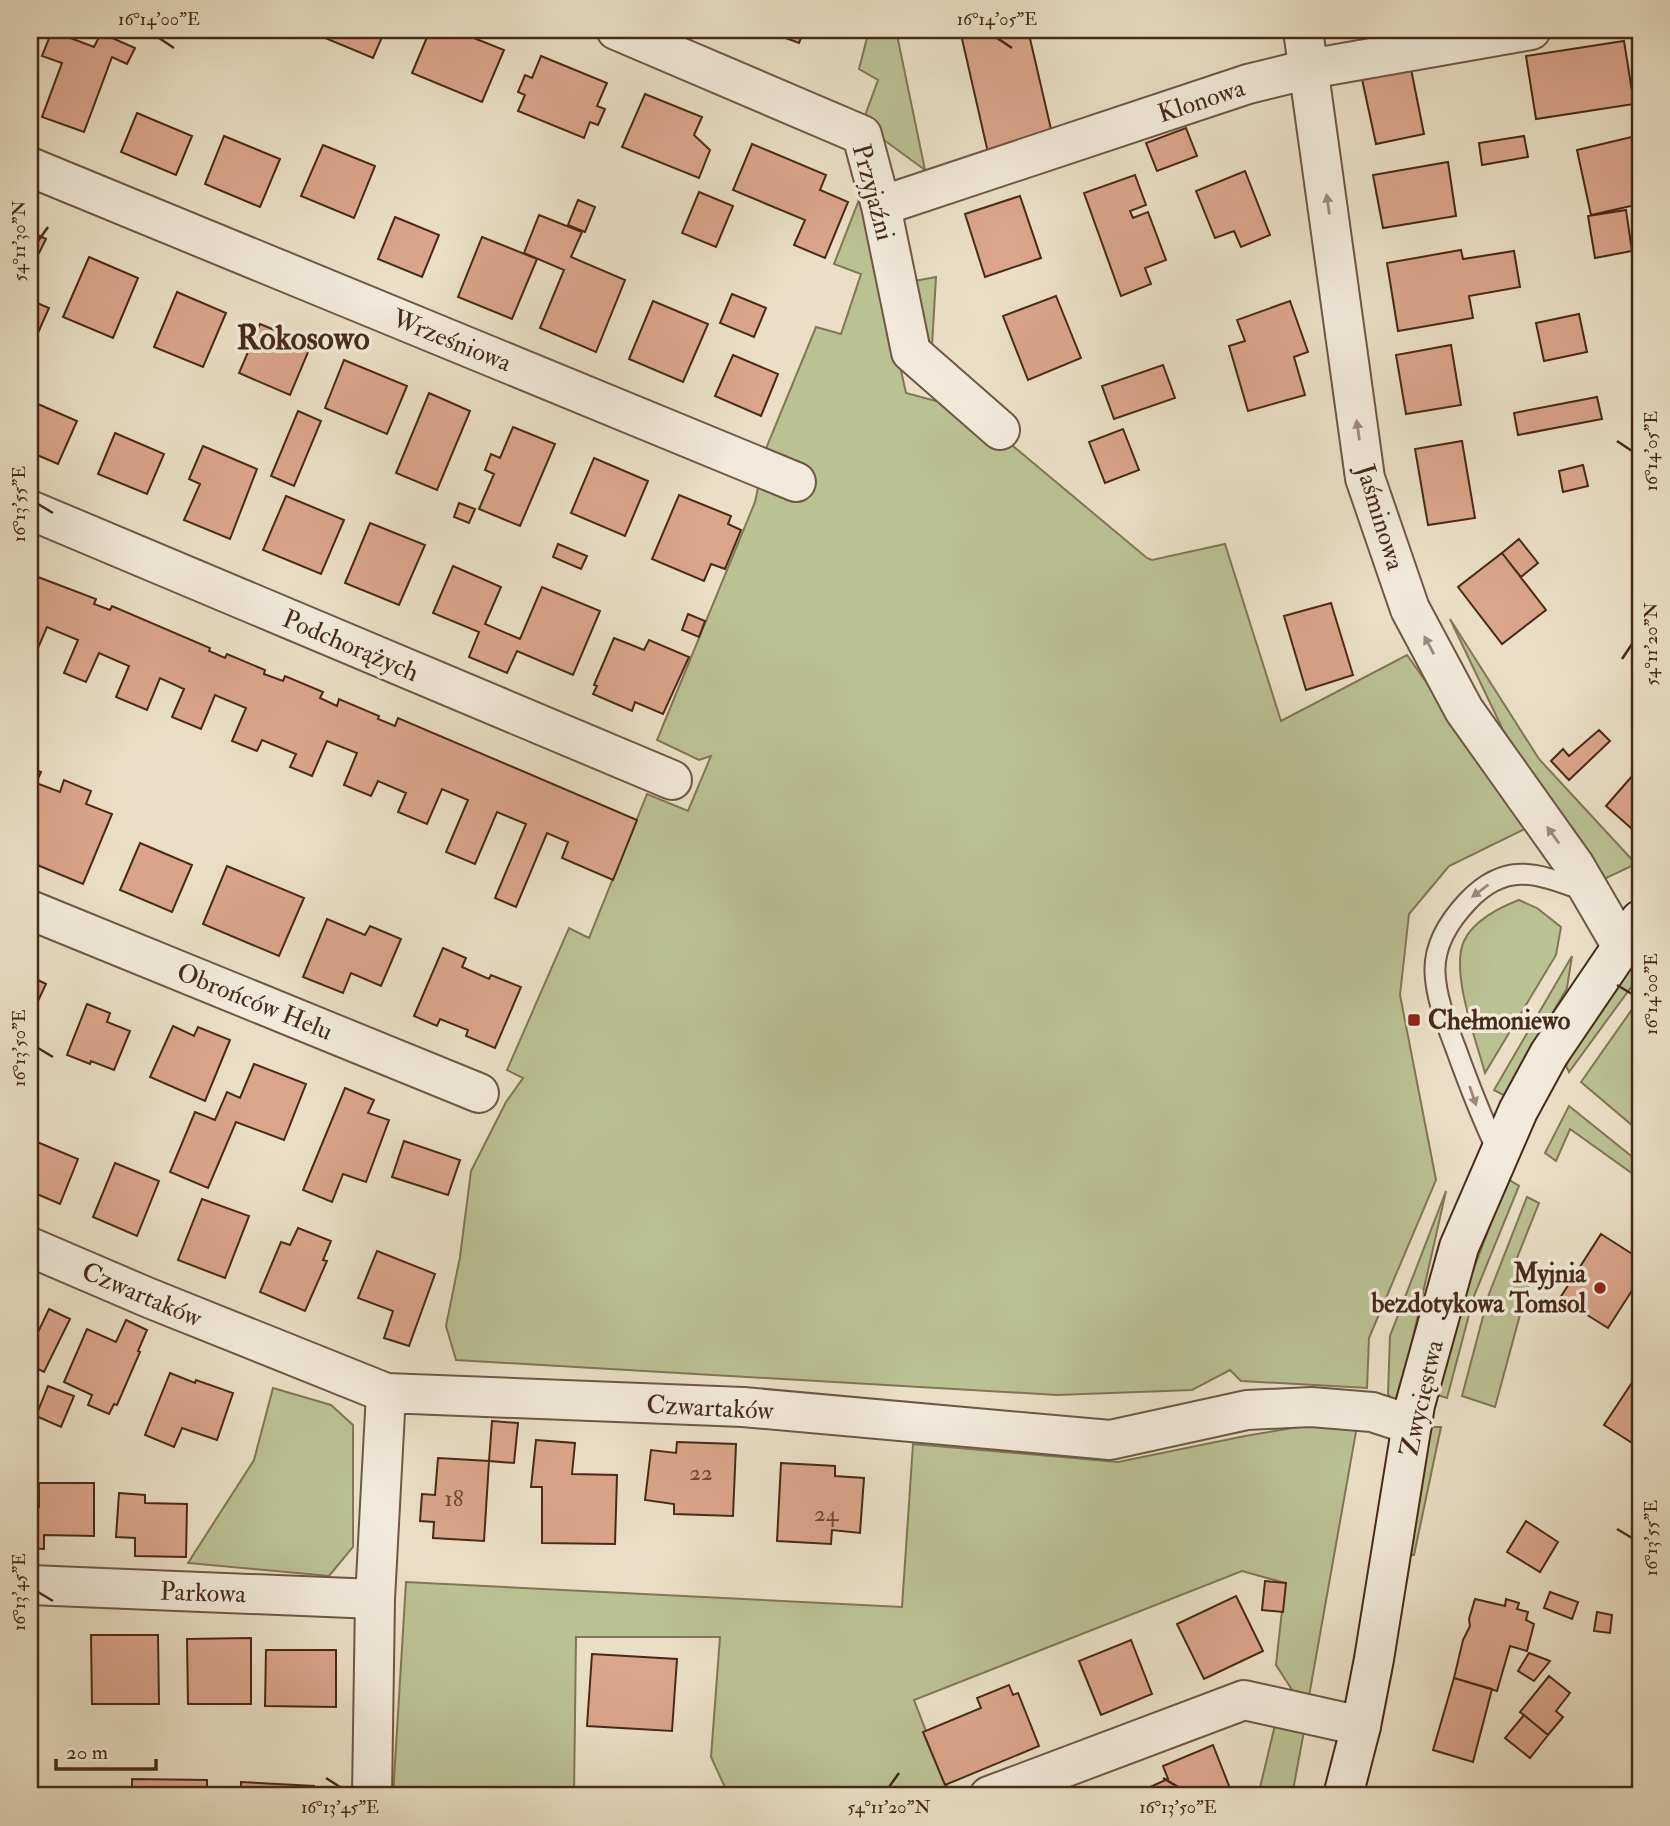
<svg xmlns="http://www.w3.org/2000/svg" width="1670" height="1826" font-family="'IM FELL Double Pica',serif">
<rect width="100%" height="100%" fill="#eadfc6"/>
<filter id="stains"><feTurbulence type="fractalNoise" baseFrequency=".00286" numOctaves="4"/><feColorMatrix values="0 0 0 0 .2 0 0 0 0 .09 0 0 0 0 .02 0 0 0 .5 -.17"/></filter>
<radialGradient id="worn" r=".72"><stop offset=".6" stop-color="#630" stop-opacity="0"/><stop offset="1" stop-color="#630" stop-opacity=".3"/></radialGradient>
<path fill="#bac193" stroke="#817656" stroke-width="2" d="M869 30H896L925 170 862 124 878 80 859 69Z
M859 200 879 271 906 393 1014 422 1013 446 1147 558 1152 560 1225 544 1281 721 1407 655 1529 827 1449 866 1409 914 1400 995 1436 1180 1369 1338 1367 1388 1241 1381 1230 1370 1192 1390 1057 1395 456 1360 446 1326 460 1257 471 1171 506 1102 523 1078 507 1070 569 928 589 938 647 794 688 811 711 756 699 760 657 740 755 502 767 446 816 327 841 334 861 274 834 264Z
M936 277 932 346 919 341 914 281Z
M1450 619 1539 759 1636 864 1604 879 1503 730Z
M1519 900 1537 908 1561 927 1556 955 1485 1073C1476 1040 1450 971 1464 941 1473 921 1500 907 1519 900Z
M1640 951V975L1569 1072 1566 1066 1572 1053Z
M1572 956 1567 988 1505 1096 1494 1090Z
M1640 998V1132L1581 1082Z
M1569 1106 1640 1163V1179L1570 1129 1556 1161 1545 1153Z
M1508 1179 1519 1186 1474 1296 1447 1398 1437 1395 1462 1299Z
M1446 1191 1397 1408 1388 1394 1390 1336Z
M1527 1197 1539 1203 1515 1263 1530 1278 1495 1407 1462 1396 1489 1294Z
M273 1388 331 1405 353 1425V1547L329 1576 188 1563 254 1460Z
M1310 1425 1357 1426 1308 1702 1298 1699 1276 1665 1285 1583 1242 1571 914 1700 951 1796H729L711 1757 720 1637H576L574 1796H393L406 1582 902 1607 913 1444 1118 1462 1245 1436Z
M1428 1427H1441L1414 1555H1409Z
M1275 1725 1304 1731 1292 1796H1258Z"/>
<path fill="#dba58b" stroke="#482a18" stroke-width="2" d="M314 30H385L373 58 313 33Z
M430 30H454L504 50 482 102 412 73Z
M764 30H804L799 43Z
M960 30H1028L1054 142 989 157Z
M1131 30H1164L1133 37Z
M52 31 94 47 101 33 135 48 127 64 112 57 84 132 42 117 62 63 42 56Z
M1624 41 1634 104 1536 119 1526 56Z
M541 56 607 83 597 106 605 109 598 125 590 122 584 138 518 111 525 95 518 92 525 75 532 78Z
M1411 69 1424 134 1376 144 1362 79Z
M645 94 702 117 694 135 710 150 699 178 622 147Z
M137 113 192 136 176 175 121 152Z
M1186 128 1197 156 1157 171 1146 143Z
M1640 135V204L1591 215 1577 150Z
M224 136 280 159 260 207 205 184Z
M1524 136 1528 157 1482 165 1479 143Z
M752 144 826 175 820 190 848 202 825 258 794 245 805 220 733 190Z
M323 145 375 166 354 218 301 196Z
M1448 162 1456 216 1383 228 1373 175Z
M1245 171 1270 235 1241 247 1234 231 1215 238 1196 191Z
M1135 175 1146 205 1130 211 1133 218 1148 212 1166 260 1145 268 1151 284 1121 296 1084 193Z
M699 192 733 206 716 247 682 233Z
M1020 196 1041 258 985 277 965 214Z
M578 200 595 207 585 232 568 225Z
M1626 210 1632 251 1595 258 1588 216Z
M539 215 582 232 571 257 625 280 596 352 540 328 564 270 524 253Z
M395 217 439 235 422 277 378 259Z
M30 231 46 239 30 271Z
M482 237 537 259 512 319 458 297Z
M1461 250 1463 259 1514 251 1520 287 1469 296 1473 318 1398 331 1387 263Z
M89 257 138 278 113 338 63 317Z
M177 292 226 313 203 367 154 347Z
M732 294 766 308 754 337 720 323Z
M1056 296 1081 358 1028 380 1003 316Z
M30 300 49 308 33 344 30 343Z
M653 301 708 324 683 382 629 359Z
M1290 301 1308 352 1294 357 1305 395 1248 411 1229 346 1245 341 1237 320Z
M1579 314 1587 352 1544 361 1536 323Z
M260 324 311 345 290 395 239 373Z
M1451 345 1461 405 1406 414 1396 355Z
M733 355 778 374 761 416 715 396Z
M344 360 407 386 387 434 325 408Z
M1163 365 1175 398 1114 419 1102 386Z
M429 393 470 411 437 490 396 473Z
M1597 397 1602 419 1518 435 1514 413Z
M31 401 77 421 58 464 30 452Z
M298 411 321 421 294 486 271 476Z
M513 427 555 444 520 526 479 509 494 474 485 470 491 454 500 458Z
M1123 429 1139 470 1105 483 1089 442Z
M115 433 164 454 147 494 98 474Z
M1462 441 1475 518 1428 525 1415 449Z
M203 446 257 469 230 539 184 520 200 484 189 479Z
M594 458 648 481 625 536 571 513Z
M1583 465 1588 486 1563 492 1559 471Z
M679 495 731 516 728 524 741 530 725 569 711 564 704 581 652 559Z
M286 496 344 520 321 574 263 550Z
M459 503 475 509 469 523 454 517Z
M370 523 425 545 399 605 345 583Z
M1519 539 1538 563 1521 577 1502 553Z
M558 544 587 556 581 569 553 557Z
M1502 553 1546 610 1502 644 1458 587Z
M453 566 501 587 485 624 520 639 542 587 600 611 573 675 517 651 507 673 469 657 479 632 433 613Z
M30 574 96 599 94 604 110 610 112 606 210 648 209 651 225 658 227 654 265 670 264 674 283 681 285 676 323 692 320 698 337 706 339 699 379 716 378 719 395 726 398 718 637 820 613 880 562 858 568 842 547 833 516 907 495 898 526 824 497 812 475 864 446 852 468 800 442 789 427 824 398 812 406 793 378 781 371 796 344 785 357 753 327 741 312 776 290 767 296 754 262 740 257 751 232 741 246 708 215 695 201 729 172 717 184 689 160 678 147 710 116 697 129 666 99 653 86 682 64 673 78 640 47 627 32 662 30 661Z
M1331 603 1353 675 1306 690 1284 616Z
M688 614 705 621 699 637 682 630Z
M614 638 644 650 649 640 689 657 663 714 635 702 632 711 593 694 597 686 594 685Z
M1599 730 1610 741 1569 780 1551 761 1563 749 1569 756Z
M30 767 41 772 36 783 60 792 64 780 91 791 86 804 112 814 83 884 30 862Z
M1640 767V836L1606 806Z
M140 843 192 865 172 912 120 890Z
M227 866 304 898 279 956 203 924Z
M327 919 365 935 370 926 401 939 381 986 351 973 343 993 303 977Z
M443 948 466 958 462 967 489 979 491 975 521 987 495 1048 466 1036 468 1030 440 1019 437 1026 414 1016Z
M30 976 46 984 30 1018Z
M87 1004 110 1013 107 1022 130 1031 114 1070 91 1061 90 1064 67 1055Z
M173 1026 194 1036 198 1027 230 1040 205 1101 150 1077Z
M254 1064 306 1084 284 1140 236 1122 208 1188 170 1172 195 1112 215 1120 227 1092 240 1098Z
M345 1088 374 1100 368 1113 389 1120 366 1182 343 1174 332 1202 303 1190Z
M30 1139 78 1159 60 1204 30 1191Z
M404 1141 460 1160 448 1195 392 1177Z
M115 1163 159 1181 137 1236 93 1217Z
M202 1199 249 1216 225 1278 178 1260Z
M298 1228 331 1241 323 1260 327 1261 305 1311 260 1292 281 1242 290 1245Z
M1601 1234 1640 1259V1278L1608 1328 1560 1298Z
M377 1251 435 1274 409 1346 384 1338 393 1311 358 1298Z
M49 1309 70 1319 44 1372 30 1365V1349Z
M126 1320 147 1330 138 1351 140 1352 117 1405 114 1404 109 1414 88 1405 92 1395 64 1382 87 1329 116 1342Z
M1639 1372 1640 1373V1448L1604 1425Z
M170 1373 195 1383 196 1380 233 1393 217 1440 182 1428 174 1447 145 1435Z
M48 1386 74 1396 61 1427 36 1416Z
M492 1421 518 1423 514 1463 489 1461Z
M536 1440 575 1443 572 1474 617 1475 615 1544 542 1543V1487H531Z
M677 1442 736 1444 733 1516 674 1514V1504L645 1500 651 1450 676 1453Z
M438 1458 489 1461 484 1541 433 1538 434 1522 420 1521 422 1494 435 1495Z
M781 1463 835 1466V1476L864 1478 860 1533 832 1530 831 1544 777 1541Z
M39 1483H94V1536L44 1535V1549L30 1548V1506L39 1507Z
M119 1493 145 1495V1503L187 1504 186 1557 135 1556V1538L116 1537Z
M1526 1521 1558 1542 1540 1572 1507 1552Z
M1265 1581 1286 1583 1283 1612 1262 1610Z
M1550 1592 1578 1602 1572 1619 1544 1608Z
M1236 1596 1263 1651 1204 1679 1177 1624Z
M1475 1599 1505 1606 1506 1599 1519 1603 1517 1609 1528 1612 1526 1620 1534 1624 1527 1651 1510 1646 1497 1691 1454 1678 1463 1640 1470 1626 1469 1619Z
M1597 1612 1612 1615 1610 1633 1594 1631Z
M91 1635H158L159 1704H92Z
M251 1638V1704H188L187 1639Z
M1131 1640 1152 1694 1101 1715 1079 1661Z
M266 1650H336V1707L265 1706Z
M1529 1653 1550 1661 1534 1681 1518 1671Z
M592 1654 677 1659 672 1731 587 1726Z
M1549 1676 1570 1693 1556 1711 1563 1717 1548 1735 1520 1712Z
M1454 1678 1492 1689 1473 1762 1433 1750Z
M1009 1685 1013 1695 1018 1693 1039 1746 945 1785 923 1732 981 1708 977 1698Z
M1524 1715 1548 1735 1530 1758 1505 1738Z
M1213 1745 1233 1796H1154L1150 1787 1168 1779 1163 1766Z
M132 1779 207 1780V1796H132Z
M241 1782 314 1786V1796H241Z"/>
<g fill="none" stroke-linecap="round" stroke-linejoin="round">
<g stroke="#705744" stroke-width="23">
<path id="service" d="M1499 1154C1482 1119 1469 1085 1456 1049 1447 1025 1436 999 1435 972 1434 945 1450 920 1468 901 1507 860 1538 874 1586 891"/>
</g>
<g stroke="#705744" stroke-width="42">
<path id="minor" d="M616 30 862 135 881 206 911 352 1000 430
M1303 30 1365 478 1410 609 1464 710 1575 866 1621 945
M30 167 796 482
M881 206 1248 84 1309 69 1531 30
M30 510 672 780
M30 910 479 1093
M30 1247 149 1298 386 1393 743 1407 1110 1440 1247 1410 1311 1407 1372 1412 1412 1425
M30 1585 375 1599
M372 1796 375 1599 386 1393
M989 1796 1244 1700 1361 1726"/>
</g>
<g stroke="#482a18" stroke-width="42">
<path id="secondary" d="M1343 1796 1361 1726 1374 1659 1415 1405 1459 1247 1518 1111 1549 1054 1640 920"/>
</g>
<use href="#service" stroke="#f1eada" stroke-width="19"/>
<use href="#minor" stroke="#f1eada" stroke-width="38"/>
<use href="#secondary" stroke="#f1eada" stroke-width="38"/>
</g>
<defs><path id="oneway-solid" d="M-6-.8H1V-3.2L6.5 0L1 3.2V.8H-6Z" transform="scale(1.75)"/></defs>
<g fill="#9c8a79">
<use href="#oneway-solid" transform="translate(1328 204) rotate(-98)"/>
<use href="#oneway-solid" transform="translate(1358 430) rotate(-98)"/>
<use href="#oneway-solid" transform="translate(1429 645) rotate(-118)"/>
<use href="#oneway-solid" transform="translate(1553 835) rotate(-126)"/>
<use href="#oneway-solid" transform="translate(1480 891) rotate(143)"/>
<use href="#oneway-solid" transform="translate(1473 1096) rotate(71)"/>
</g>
<path fill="none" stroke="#482a18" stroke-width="2.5" d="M159 38 174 48M997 38 1012 48M38 241 48 227M1617 441 1632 451M38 504 53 513M1622 659 1632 644M1617 985 1632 994M38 1048 53 1057M1617 1529 1632 1538M38 1592 53 1601M326 1778 340 1787M1163 1778 1178 1787M889 1787 899 1773"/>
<g fill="#8f2418" stroke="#f1eada" stroke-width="2.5">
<rect x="1407" y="1013" width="14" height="14" rx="3.5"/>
<circle cx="1600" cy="1288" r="7"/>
</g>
<g text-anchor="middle" stroke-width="7" stroke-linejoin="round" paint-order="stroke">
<g font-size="23" fill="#6d4935">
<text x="701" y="1480">22</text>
<text x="454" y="1506">18</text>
<text x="826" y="1521">24</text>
</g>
<g font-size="26" fill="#482a18" stroke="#f1eada">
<text transform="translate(1201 100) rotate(-18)" y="9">Klonowa</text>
<text transform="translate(874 192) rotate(75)" y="9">Przyjaźni</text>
<text transform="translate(452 340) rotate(22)" y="9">Wrześniowa</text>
<text transform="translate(1381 517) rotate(73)" y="9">Jaśminowa</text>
<text transform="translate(351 645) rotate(23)" y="9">Podchorążych</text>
<text transform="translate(255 1001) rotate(22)" y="9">Obrońców Helu</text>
<text transform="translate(142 1294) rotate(23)" y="9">Czwartaków</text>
<text transform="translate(1421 1398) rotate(-77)" y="9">Zwycięstwa</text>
<text transform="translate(710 1407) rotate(3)" y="9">Czwartaków</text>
<text transform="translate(203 1592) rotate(2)" y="9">Parkowa</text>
</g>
<g font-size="26" font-weight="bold" fill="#482a18" stroke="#f1eada" text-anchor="start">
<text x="1428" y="1029">Chełmoniewo</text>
<text x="1586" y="1282" text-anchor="end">Myjnia<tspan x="1586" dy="30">bezdotykowa Tomsol</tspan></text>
</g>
<g font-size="33" font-weight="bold" fill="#482a18" stroke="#f1eada">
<text x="303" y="349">Rokosowo</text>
</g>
</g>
<rect width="1670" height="1826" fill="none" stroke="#eadfc6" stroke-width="77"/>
<path d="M56 1759v10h100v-10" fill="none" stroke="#482a18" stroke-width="3.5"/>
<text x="66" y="1759" font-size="21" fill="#482a18" stroke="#f1eada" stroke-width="5" paint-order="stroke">20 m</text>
<rect x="38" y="38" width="1594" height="1749" fill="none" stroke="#482a18" stroke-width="2.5"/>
<g font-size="18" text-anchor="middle" fill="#482a18">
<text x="159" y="25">16°14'00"E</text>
<text x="997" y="25">16°14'05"E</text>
<text transform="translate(19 241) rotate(-90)" y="6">54°11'30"N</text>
<text transform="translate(1651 451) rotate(-90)" y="6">16°14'05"E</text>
<text transform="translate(19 504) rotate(-90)" y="6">16°13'55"E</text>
<text transform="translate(1651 644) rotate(-90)" y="6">54°11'20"N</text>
<text transform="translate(1651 994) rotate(-90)" y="6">16°14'00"E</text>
<text transform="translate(19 1048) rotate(-90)" y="6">16°13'50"E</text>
<text transform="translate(1651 1538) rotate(-90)" y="6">16°13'55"E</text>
<text transform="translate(19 1592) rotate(-90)" y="6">16°13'45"E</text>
<text x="340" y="1813">16°13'45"E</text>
<text x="889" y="1813">54°11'20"N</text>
<text x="1178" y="1813">16°13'50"E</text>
</g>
<rect width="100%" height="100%" filter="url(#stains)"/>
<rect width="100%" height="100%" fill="url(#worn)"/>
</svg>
